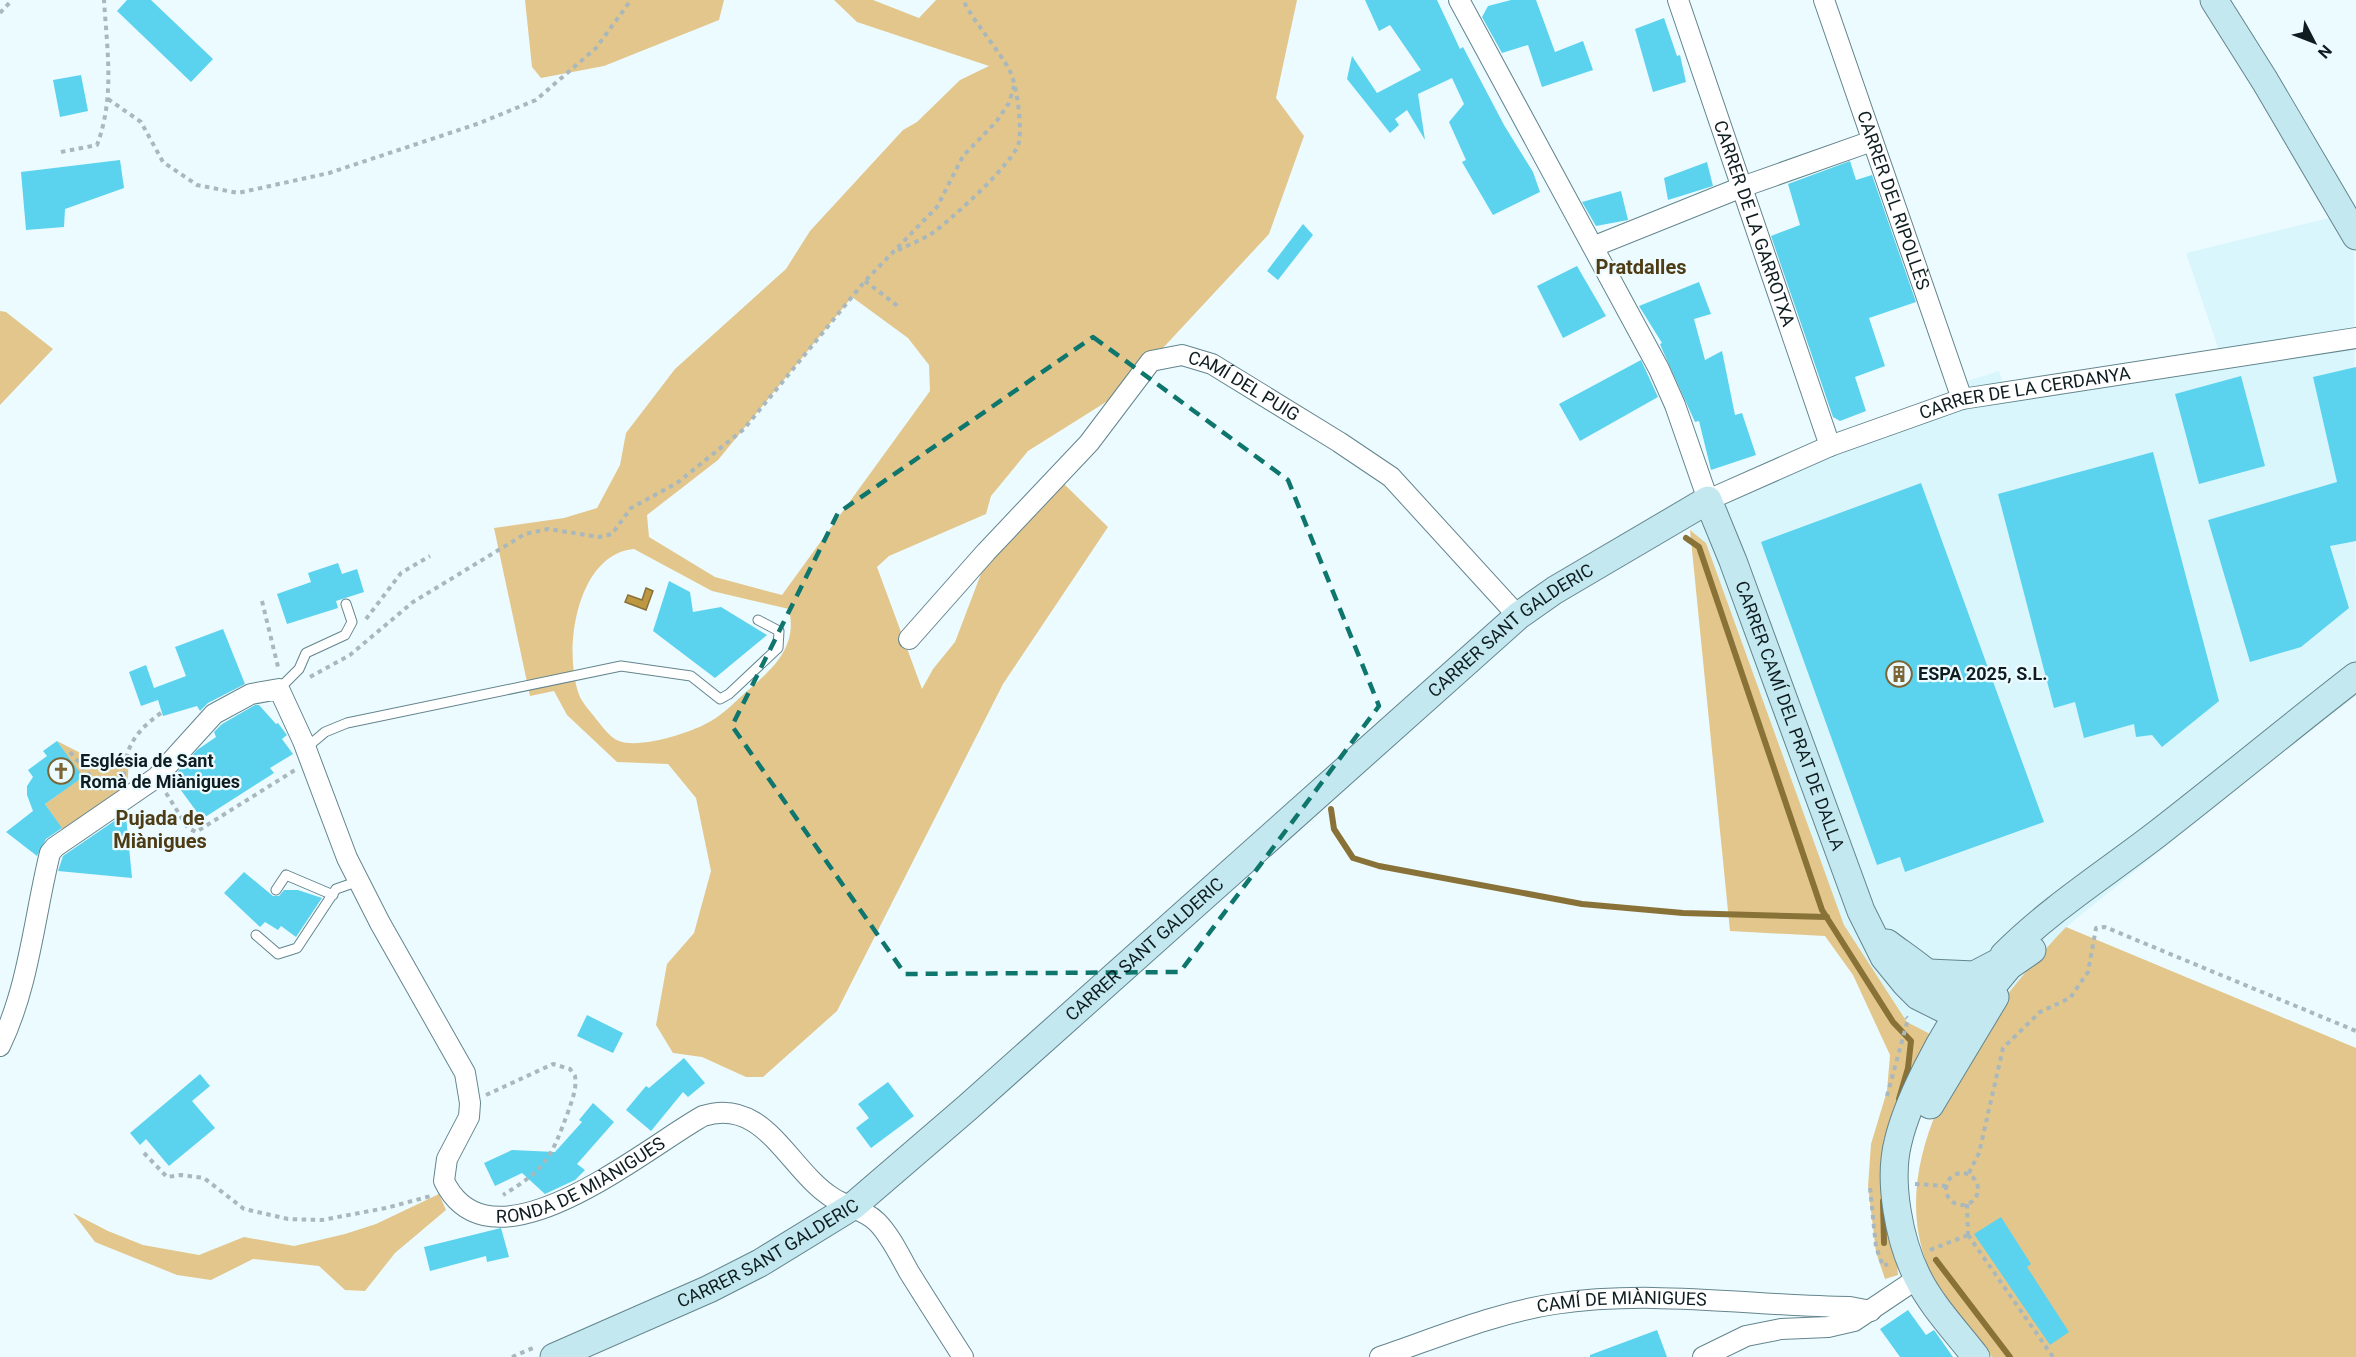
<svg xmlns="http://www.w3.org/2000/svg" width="2356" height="1357" font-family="Roboto,sans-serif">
<rect width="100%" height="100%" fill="#ecfbff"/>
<path fill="#daf6fd" d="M2354 212 2356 696 2296 741 2066 927 2036 959 1968 1053 1907 1022 1844 925 1706 543 1690 530 1718 488 1946 398 1964 382 1999 371 2003 383 2219 351 2186 253Z"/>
<path fill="#e3c68b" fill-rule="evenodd" d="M525 0H724L719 20 604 66 541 78 532 67Z
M834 0H873L919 18 936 0H1297L1276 98 1304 136 1269 234 1122 392 1028 451 991 496 986 514 889 556 877 567 922 689 933 669 955 642 984 566 1063 483 1108 527 1003 684 837 1011 763 1077H746L702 1057 673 1053 656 1025 667 964 694 933 711 871 696 798 668 764 617 762 567 715 554 691 530 696 494 528 564 518 597 508 620 465 626 433 675 369 786 269 810 231 903 130 917 122 960 80 989 66 857 22ZM852 297 908 338 929 365 930 391 782 595 715 577 649 537 647 515 718 460ZM634 549 712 591 789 609C798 648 772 669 746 692 735 702 723 714 711 721 691 733 640 749 619 741 610 738 602 726 596 719 591 712 584 705 580 697 562 653 576 554 634 549Z
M0 311 6 312 53 349 0 405Z
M1690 530 1706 543 1844 925 1907 1022 1932 1035 1894 1220 1898 1275 1885 1279 1876 1252 1868 1186 1871 1144 1887 1091 1890 1055 1853 975 1825 936 1730 931Z
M57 741 102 764 129 758 127 793 66 835 45 804 82 777Z
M2066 927 2356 1048V1357H1992C1969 1328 1940 1298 1927 1264 1881 1146 1990 1007 2066 927Z
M439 1194 446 1210 395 1253 365 1291 345 1290 319 1266 253 1259 211 1280 177 1275 95 1242 73 1213 108 1231 143 1245 199 1255 244 1237 294 1246 345 1234 376 1224Z"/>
<path fill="#bd9741" stroke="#897237" stroke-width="1.5" d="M646 588 653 591 646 610 625 602 628 595 642 600Z"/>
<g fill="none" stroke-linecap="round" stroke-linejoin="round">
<path stroke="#897237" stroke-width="6" d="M1686 538 1699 547 1822 910 1893 1022 1911 1041 1908 1068 1899 1099
M1331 809 1334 829 1353 858 1379 866 1582 904 1683 913 1827 917
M1883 1201 1884 1243
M1936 1260 2010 1357"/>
</g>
<path fill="#5bd3ee" d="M127 0H151L213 59 191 82 117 11Z
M1365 0H1437L1460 49 1463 47 1504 125 1533 172 1540 192 1493 215 1462 162 1466 160 1449 122 1464 104 1452 78 1418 94 1425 140 1407 110 1395 119 1399 125 1390 133 1347 79 1352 56 1377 93 1421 70 1390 25 1379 31Z
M1511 0H1536L1555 52 1583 41 1593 70 1542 87 1528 45 1502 53 1482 17 1488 6Z
M1664 18 1677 56 1680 55 1686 82 1653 92 1635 29Z
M81 75 88 111 60 117 53 80Z
M120 160 124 188 65 209 64 227 26 230 21 172Z
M1850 161 1856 180 1872 175 1916 302 1869 318 1885 366 1855 377 1866 411 1840 421 1833 417 1771 236 1800 225 1788 184Z
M1707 162 1713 186 1668 200 1664 178Z
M1621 191 1628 220 1596 226 1582 202Z
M1303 224 1313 235 1278 280 1267 271Z
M1577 266 1606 316 1563 338 1537 286Z
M1699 282 1711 314 1694 319 1705 360 1722 351 1735 415 1742 413 1756 455 1711 470 1699 421 1695 422 1662 349 1660 344 1662 343 1639 306Z
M1641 360 1658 397 1580 441 1559 404Z
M2356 367V541L2330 546 2349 608 2301 647 2250 662 2208 520 2337 482 2313 377Z
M2241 376 2265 466 2199 484 2175 394Z
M2153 452 2219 701 2162 747 2152 735 2136 737 2134 724 2084 738 2075 702 2054 708 1998 494Z
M1921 483 2044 822 1905 872 1900 857 1877 865 1761 542Z
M338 563 342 574 357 569 364 592 336 601 338 608 287 624 277 594 311 582 308 573Z
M669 581 690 592 693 612 721 607 767 635 715 678 653 631Z
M223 629 245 684 208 703 200 711 197 706 163 716 158 700 141 706 129 672 146 665 154 688 186 676 175 647Z
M255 705H259L276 724 278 723 287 735 282 739 293 754 270 768 274 773 202 819 172 778 197 750 216 737 214 732 222 724Z
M57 741 83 777 45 804 62 828 46 839 37 856 6 832 33 811 27 795V786L33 777 28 770 47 756 43 751Z
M126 816 132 878 58 871 63 856 120 817Z
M244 872 273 896H279L284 890H298L322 898 296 937 281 926 278 930 265 922 260 927 224 893Z
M587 1015 623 1033 613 1053 577 1036Z
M684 1058 705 1083 688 1097 683 1092 651 1131 626 1110 646 1086 649 1088Z
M200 1074 210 1086 192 1101 215 1128 169 1166 146 1139 140 1145 130 1133Z
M888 1082 914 1116 871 1148 856 1128 869 1118 858 1104Z
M593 1103 614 1122 577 1164 585 1170 575 1180 545 1194 522 1173 495 1186 484 1163 512 1150 555 1152 582 1122 579 1120Z
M2001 1217 2031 1264 2027 1267 2069 1332 2050 1345 1974 1234Z
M501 1228 509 1257 487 1262 486 1256 430 1271 424 1247Z
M1908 1310 1926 1335 1934 1330 1953 1357H1900L1880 1329Z
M1657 1330 1667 1357H1590V1355Z"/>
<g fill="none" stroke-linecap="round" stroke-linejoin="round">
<g stroke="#63858d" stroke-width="11">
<path id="lane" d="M279 689 299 669 306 653 345 635 352 622 346 604
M306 748 325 732 347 723 621 666 691 676 720 699 729 694 778 648 779 631 758 620
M276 890 286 875 333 895
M256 935 278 954 297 948 336 889 359 881"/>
</g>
<g stroke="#63858d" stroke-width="22">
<g id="street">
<path id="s1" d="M1459 0 1659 369 1675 405 1708 500 1830 446 1962 399 2356 338"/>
<path id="s2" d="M1678 0 1830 446"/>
<path id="s3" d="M1824 0 1962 399"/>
<path d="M1595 246 1742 187 1872 141"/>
<path id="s4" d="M909 639 986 552 1089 443 1151 361 1182 355 1212 364 1339 442 1391 477 1518 616"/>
<path id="s5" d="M0 1046C29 986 34 918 50 853L55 847 157 777 214 714 251 694 279 689 303 741 347 858 380 923 465 1073 470 1103 469 1117 447 1159 444 1181C491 1279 645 1148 703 1116 765 1096 788 1170 833 1198 847 1207 865 1210 877 1222 890 1235 900 1256 909 1272 927 1301 945 1329 963 1357"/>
<path id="s6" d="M1380 1357C1436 1338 1495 1313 1554 1304 1652 1289 1752 1306 1850 1307L1871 1311"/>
<path d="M1703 1357 1746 1336 1781 1329 1828 1327 1854 1321 1918 1278"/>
</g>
</g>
<g stroke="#63858d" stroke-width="29">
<g id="secondary">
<path d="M2214 0 2265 81 2356 236"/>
<path d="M1887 943C1906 958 1959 990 1959 1016"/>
<path d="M2004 955C2050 909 2105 874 2157 834 2224 782 2289 728 2356 676"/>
<path d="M1929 973 1974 975 1997 963"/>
<path d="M1968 999C1942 1036 1908 1099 1898 1142 1888 1181 1899 1240 1917 1276 1931 1305 1956 1331 1976 1357"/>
<path d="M1930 1105 1995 997"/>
<path id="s7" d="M554 1357 709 1289 760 1263 853 1206 967 1108 1518 616 1555 590 1708 500 1733 561 1861 911 1884 957 1906 984 1918 996 1944 1009 1959 1012 1975 1007 2009 966 2032 950"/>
</g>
</g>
<path stroke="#a9b8bc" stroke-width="4" stroke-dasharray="4.5 4.5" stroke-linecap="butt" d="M0 13 12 0
M108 99 141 122 163 162 197 185 238 193 329 173 477 124 536 100 596 48 631 0
M61 152 97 145C115 97 107 50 104 0
M898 250C909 245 921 240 931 234 949 222 1016 161 1019 142 1022 125 1017 84 1009 69 995 45 976 25 963 0
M865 281 899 307
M262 601 279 671
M366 619 401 573 430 556
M310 677 350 655 413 602 525 534 548 529 599 537 612 534 631 508 677 483 744 429 865 281 937 207 963 156 996 122 1009 103 1014 86
M70 752 104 792
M124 776C125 746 137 730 161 713
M166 793 188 828 196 832 295 770
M486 1095 553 1064 570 1069 575 1076C577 1089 572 1100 568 1112 551 1158 546 1169 503 1195
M1887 1096 1908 1019 1906 1017
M144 1153 167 1177 181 1175 204 1178 244 1209 288 1219 322 1220 386 1208 431 1196
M1969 1173 1979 1153 2003 1048 2040 1012 2070 998 2088 972 2096 928 2105 927 2356 1031
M1946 1189a16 16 0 1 1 32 0a16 16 0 1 1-32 0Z
M1915 1184 1946 1186
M1870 1188 1876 1247 1883 1266 1888 1264
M1967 1204 1968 1235
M1968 1235 2053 1357
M1930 1250 1968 1235
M512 1357 533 1348"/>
<use href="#lane" stroke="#fff" stroke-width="9"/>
<use href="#street" stroke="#fff" stroke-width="20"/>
<use href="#secondary" stroke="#c4e8f0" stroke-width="27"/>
</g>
<path fill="none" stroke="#0f766e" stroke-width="4.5" stroke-dasharray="12 8" stroke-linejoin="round" d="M1093 337 1288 480 1379 706 1180 972 905 974 732 726 838 513Z"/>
<defs>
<g id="building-ring" transform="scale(1.35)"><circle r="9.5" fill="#ecfbff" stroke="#7c6636" stroke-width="1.5"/><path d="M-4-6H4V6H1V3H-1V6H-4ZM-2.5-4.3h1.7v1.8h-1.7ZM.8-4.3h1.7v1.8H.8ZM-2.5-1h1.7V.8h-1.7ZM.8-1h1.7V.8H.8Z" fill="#7c6636"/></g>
<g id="church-ring" transform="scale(1.35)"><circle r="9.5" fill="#ecfbff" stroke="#7c6636" stroke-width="1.5"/><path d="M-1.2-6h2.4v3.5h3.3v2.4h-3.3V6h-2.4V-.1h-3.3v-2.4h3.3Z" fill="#7c6636"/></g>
</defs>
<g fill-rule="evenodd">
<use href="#building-ring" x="1899" y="674"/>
<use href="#church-ring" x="61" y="771"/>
</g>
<g text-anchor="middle" stroke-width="4.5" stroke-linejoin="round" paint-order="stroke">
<g font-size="18" fill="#0f1d20" stroke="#ecfbff">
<text dy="6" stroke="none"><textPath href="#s3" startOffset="212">CARRER DEL RIPOLLÈS</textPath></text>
<text dy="6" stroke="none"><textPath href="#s2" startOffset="236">CARRER DE LA GARROTXA</textPath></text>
<text dy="6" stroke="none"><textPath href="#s4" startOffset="470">CAMÍ DEL PUIG</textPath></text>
<text dy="6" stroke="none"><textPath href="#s1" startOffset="896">CARRER DE LA CERDANYA</textPath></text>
<text dy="6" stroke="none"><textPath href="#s7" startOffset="1210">CARRER SANT GALDERIC</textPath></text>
<text dy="6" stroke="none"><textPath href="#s7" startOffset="1678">CARRER CAMÍ DEL PRAT DE DALLA</textPath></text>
<text dy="6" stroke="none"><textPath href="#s7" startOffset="724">CARRER SANT GALDERIC</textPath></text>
<text dy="6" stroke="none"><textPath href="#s5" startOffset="1188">RONDA DE MIÀNIGUES</textPath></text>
<text dy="6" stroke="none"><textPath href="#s7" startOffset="238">CARRER SANT GALDERIC</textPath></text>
<text dy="6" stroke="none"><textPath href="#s6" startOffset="250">CAMÍ DE MIÀNIGUES</textPath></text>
</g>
<g font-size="18" font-weight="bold" fill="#0f1d20" stroke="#ecfbff" text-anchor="start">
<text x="1918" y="680">ESPA 2025, S.L.</text>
<text x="80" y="767">Església de Sant<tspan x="80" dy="21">Romà de Miànigues</tspan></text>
</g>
<g font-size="20" font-weight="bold" fill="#4e3c15" stroke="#ecfbff">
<text x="1641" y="274">Pratdalles</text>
<text x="160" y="825">Pujada de<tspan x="160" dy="23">Miànigues</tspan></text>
</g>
</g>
<g transform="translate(2314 42) rotate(132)" stroke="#ecfbff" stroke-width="4.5" paint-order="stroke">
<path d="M0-4.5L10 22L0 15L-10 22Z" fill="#0f1d20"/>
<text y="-9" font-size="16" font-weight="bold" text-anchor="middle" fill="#0f1d20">N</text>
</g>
</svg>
